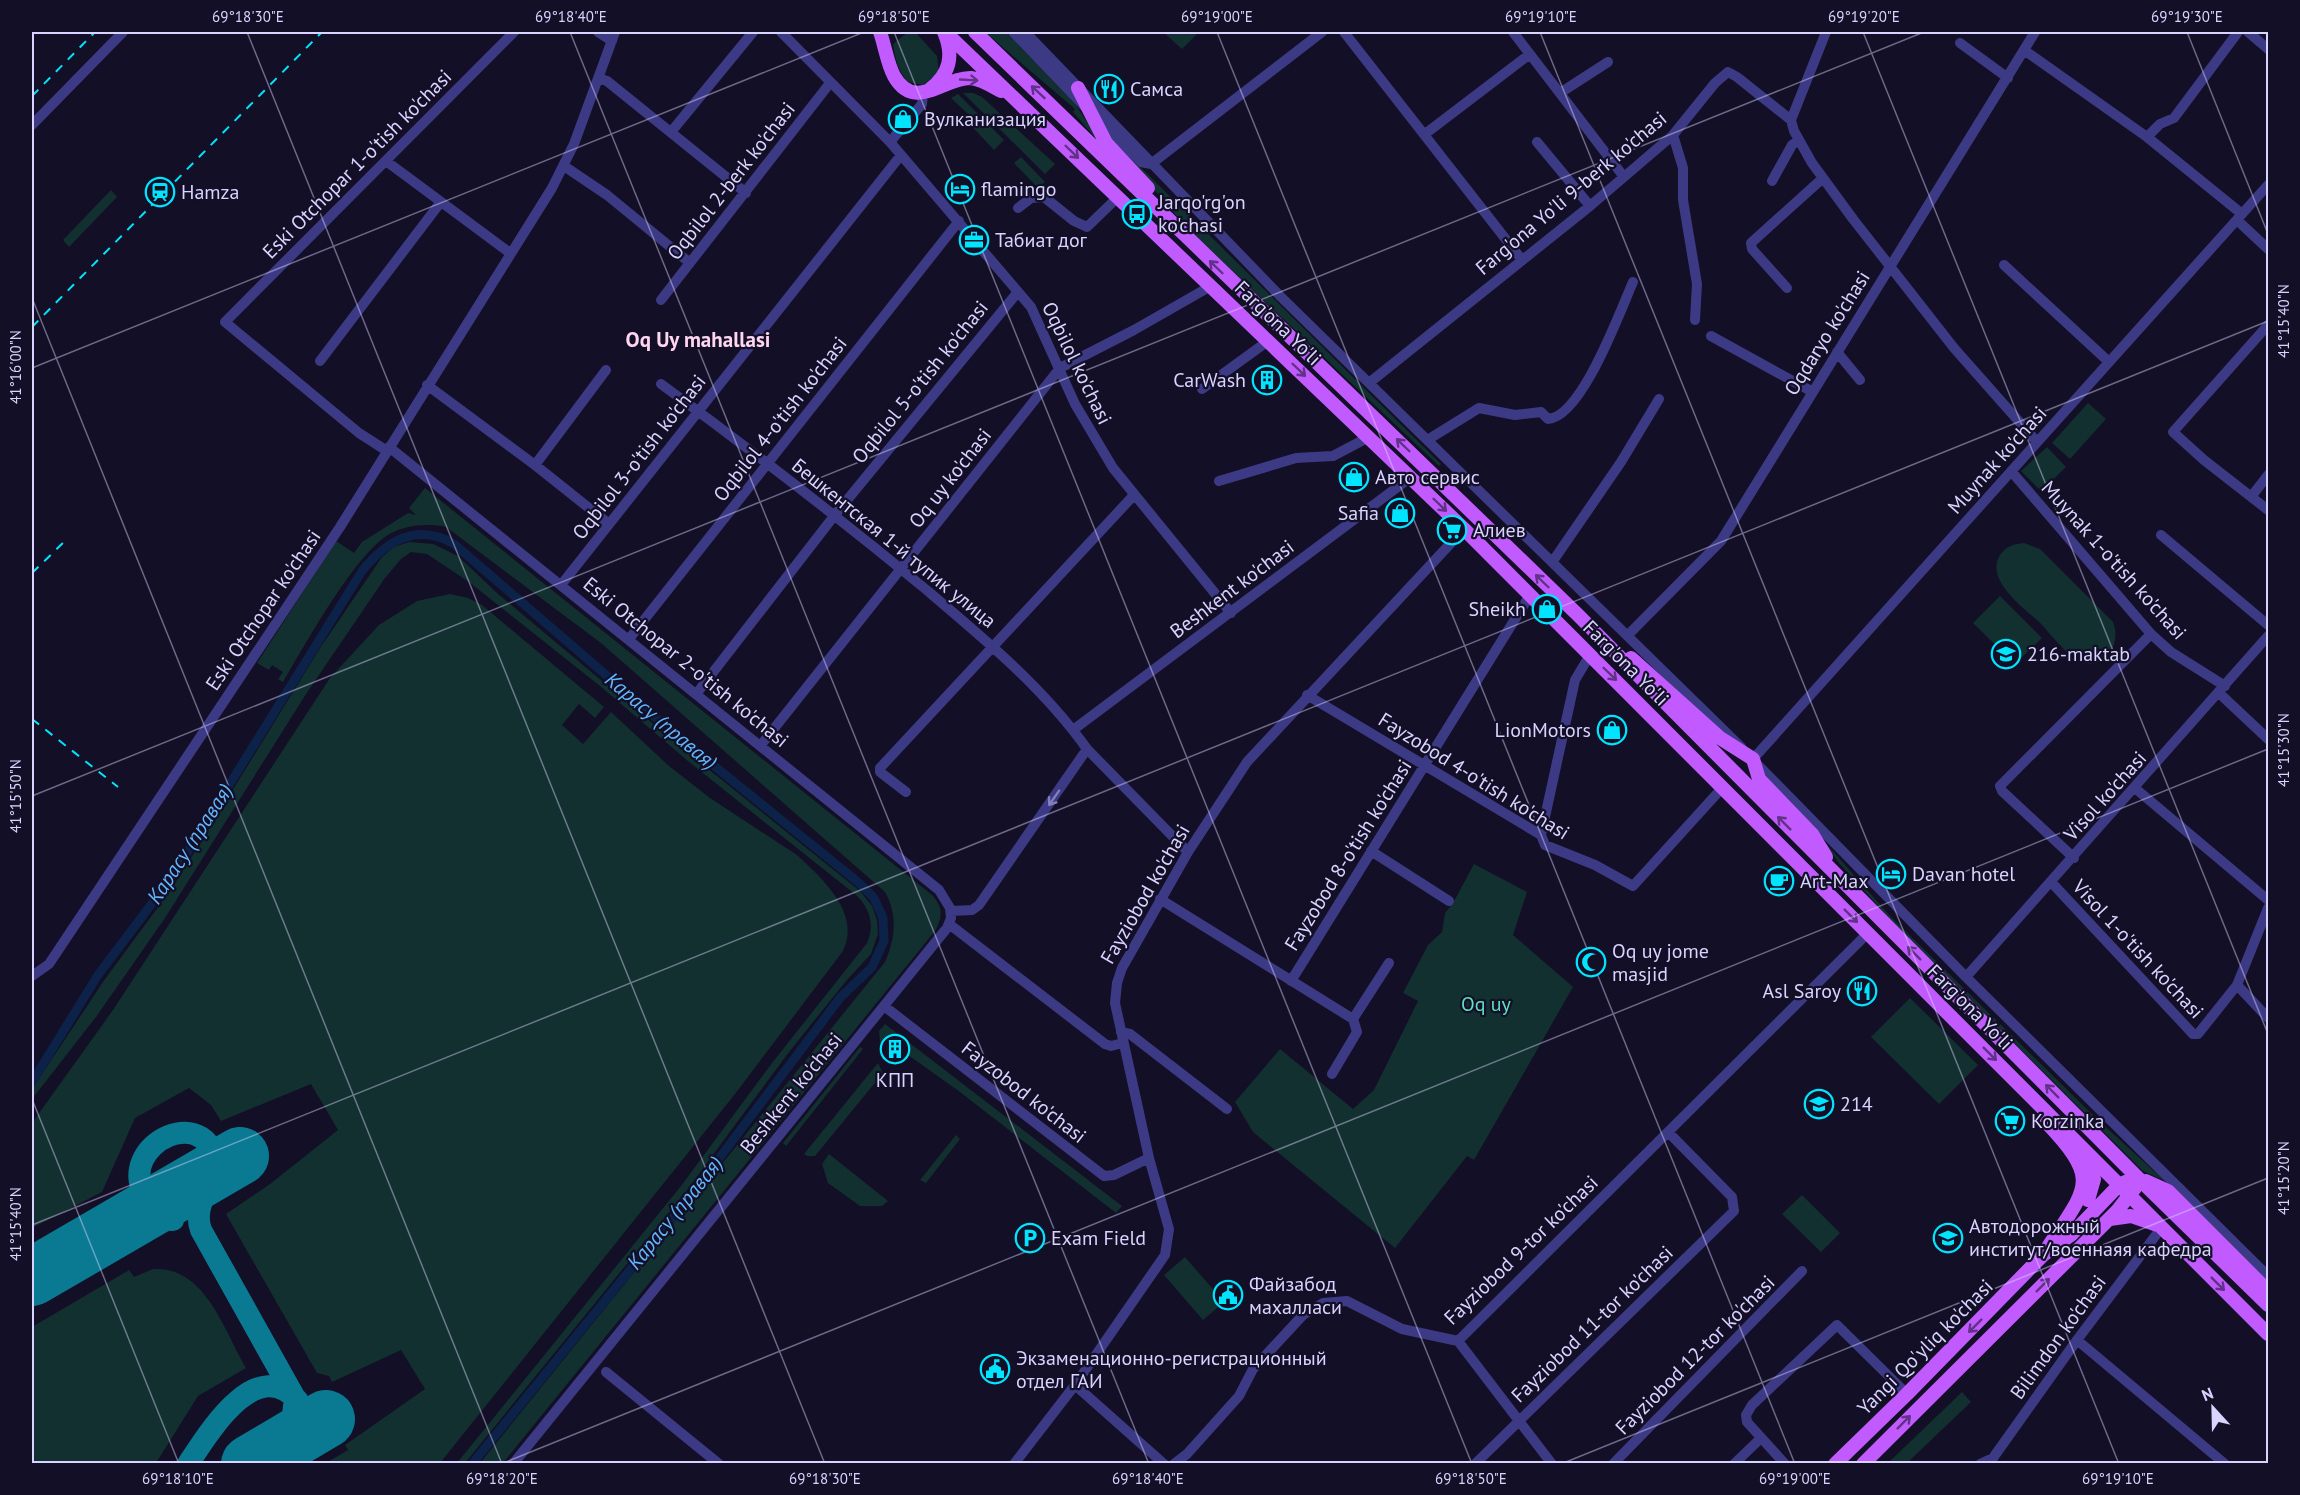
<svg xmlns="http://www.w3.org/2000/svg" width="2300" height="1495" font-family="'PT Sans',sans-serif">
<rect width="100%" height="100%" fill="#130f26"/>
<path fill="#12302f" d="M908 32H915L937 56 939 72 923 85 908 82C898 71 895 58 893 44Z
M985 32H1006L1075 104 1108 153 1073 112 1075 109Z
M1163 32H1199L1182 49Z
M963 93H973L982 97 1055 164 1045 174Z
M958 94 1004 140 994 150 964 118 968 114 951 98Z
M1103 130 1441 464 1439 466 1186 227Z
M1021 157 1045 182 1038 188 1014 163Z
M111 190 117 197 69 247 63 240Z
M2088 403 2106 419 2070 459 2052 443Z
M2047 447 2066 467 2041 491 2021 471Z
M425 488 932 895C943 907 943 917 935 931L503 1463H480L885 962C895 939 898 915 885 892L601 643 446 527C427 523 404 525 388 535 353 557 305 645 283 682L278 679 283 672 272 665 269 670 257 663 336 541 354 553 362 542 408 513 416 515 409 508Z
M409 542 433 544 458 556 497 593 676 743 860 891 872 906 877 920 878 934 871 954 846 981 789 1052 687 1190 465 1463H457L681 1186 772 1063 867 943C875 926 870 908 856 895L689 762 600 686 469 582 427 554 411 552 401 559 385 578 306 694 165 918 96 1017 32 1099V1089L105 979 173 887 320 648 382 557 394 547Z
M2024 543 2040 549 2113 622C2122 644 2105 674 2078 660 2065 653 2052 636 2042 625 2026 609 1984 581 2000 555 2006 546 2014 544 2024 543Z
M450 594 468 598 482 605 604 707 595 718 579 704 562 725 583 744 611 712 669 766 710 798 797 855C823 879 861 913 843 951L735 1094 440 1463H326L348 1450 345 1445 425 1389 401 1350 332 1382 329 1376 317 1373 226 1214 270 1184 338 1130 311 1084 221 1121 211 1105 189 1088 135 1118 102 1192 32 1228V1123L113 1010 330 678 379 625 417 601Z
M2000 596 2042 638 2015 664 1973 623Z
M1822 839 1891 917 2098 1120 2165 1181 2143 1171 1889 918 1839 863Z
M1474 864 1527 892 1513 935 1573 987 1474 1160 1467 1156 1395 1248 1253 1132 1235 1102 1280 1049 1353 1109 1374 1090 1418 1001 1403 993 1428 945 1442 932 1445 913 1453 903Z
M1910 998 1978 1065 1939 1104 1871 1037Z
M885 1024 1122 1206 1116 1213 960 1092 894 1045 890 1050 880 1042 879 1031Z
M860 1047 863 1049 786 1146 783 1143Z
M878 1063 883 1073 815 1156H807L804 1154Z
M956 1135 960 1139 926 1183 920 1180Z
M829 1154 888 1201 882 1206H860L828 1183 822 1164Z
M1802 1195 1840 1233 1821 1252 1782 1214Z
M1185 1257 1224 1302 1203 1320 1164 1275Z
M153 1269C205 1266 224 1330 246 1368L198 1396 156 1463H32V1327L129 1270 134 1277Z
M1962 1392 1971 1402 1907 1463H1888Z"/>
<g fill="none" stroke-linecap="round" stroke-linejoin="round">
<path stroke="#0c2248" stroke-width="9" d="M32 1082 98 975 172 877 362 571C386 541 417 522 454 544L671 731 858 882 874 898 883 918 884 941 872 967 840 998 696 1189 472 1464"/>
<path stroke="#0a7a92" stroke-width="22" d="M170 1219C90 1169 189 1098 213 1152 224 1177 190 1200 201 1230L295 1398 292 1424 277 1447
M113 1230 145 1218 173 1220
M250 1463 282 1458 295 1450
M188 1464C208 1434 256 1353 298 1401"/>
<path stroke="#0a7a92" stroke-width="58" d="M32 1277 240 1156
M250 1464 326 1419"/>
<path stroke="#3d3a85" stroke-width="10" d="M598 32 612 41
M781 32 890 142 1031 307 1075 404 1113 468 1231 613
M1013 32 1084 106
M1025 32 1281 297 1741 747
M1344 32 1522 260
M1513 32 1624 177
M1826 32 1791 120 1794 131 1812 163 1853 219 1954 348 2037 442
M2248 32 2268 49
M1960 43 2008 78
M2024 50 2147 137 2242 214
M598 78 607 81 746 193
M1560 93 1608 62
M1095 117 1141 162 1151 164
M32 125 123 32
M671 132 753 32
M1425 134 1530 54
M1673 135 1683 168V200L1697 284 1695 320
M2147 137 2160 124 2174 118 2238 32
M890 142 922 104 923 93
M1537 142 1590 206
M386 161 510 253
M1151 164 1322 32
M564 166 607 195 690 263
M1772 181 1792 145 1799 140
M1018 208 1031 198 1044 197 1074 221 1087 227 1118 197
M2237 220 2268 249
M2004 265 2109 362
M1787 288 1752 249 1751 243 1823 178
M661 300 830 83
M2268 325 2173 432 2204 460 2268 510
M1711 336 1811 391
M1837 352 1860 380
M320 361 440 203
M1369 383 1590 206 1673 135 1715 83 1728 72 1737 77 1791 120
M661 384C750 449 838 517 923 587 981 636 1043 687 1087 749L1188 852
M427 385 535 465 609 524
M1202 389 1268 341
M1429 439 1479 408 1515 415 1541 412 1548 419C1582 417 1620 311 1633 282
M389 447 939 890 950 908 951 918 947 928 513 1464
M387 451 359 433 225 322 514 32
M535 465 606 370
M2011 471 2151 634 2171 652 2225 686
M1219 481 1296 458 1333 456 1369 437
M2251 497 2268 475
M2161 535 2268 625
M1553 561 1621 462 1659 399
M561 585 901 155
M1628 635 1721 541 2035 32
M629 639 959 221
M697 693 834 516 1017 293
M2219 693 2268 739
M1307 695 1541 835 1545 845 1595 865 1633 886 1723 787
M1073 730 1411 477
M761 745 1060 368 1134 330 1211 286
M1753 759 2268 185
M1754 761 1966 977 2268 1276
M2136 789 2268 900
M906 792 880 772V768L1134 495
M1541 835 1575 680 1590 655
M1371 851 1449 901
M2074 858 2002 791 2000 786 2151 634
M2052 883 2193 1034H2198L2237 985 2268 908
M1160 899 1353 1019 1389 963
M951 911 972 910 979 905 1087 749
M949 924 1105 1044 1111 1046 1123 1043
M32 976 49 964 340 527 552 188 574 144 615 32
M1966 977 2268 636
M1291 981 1530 595
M2237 985 2268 1018
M884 1006 1104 1176 1114 1175 1149 1158
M1121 1032 1130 1034 1227 1109
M1332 1074 1357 1032 1353 1019
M2077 1340 2225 1464
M1458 1341 1552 1464
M606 1372 719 1464
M1075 1385 1164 1464
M1476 1463 1734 1211 1732 1197 1669 1133
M1014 1464 1075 1385 1165 1255 1169 1229 1149 1158 1115 1003 1117 983 1122 968 1188 852 1247 762 1464 529
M1174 1464 1187 1454 1239 1396 1253 1369 1303 1315 1323 1303 1347 1301 1402 1329 1458 1341 1868 933
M1613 1464 1802 1271
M1734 1464 1761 1438
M1785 1464 1747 1422 1746 1415 1752 1405 1837 1325 1907 1394
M1980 1464 1993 1458 2077 1340 2162 1227"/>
<path stroke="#c25bff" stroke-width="14" d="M880 32C885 46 887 63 894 76 915 113 944 77 971 78 981 79 992 86 1001 91
M945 32 1464 529 2268 1334
M975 32 1578 615 2137 1177 2268 1305
M1078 88 1106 143 1148 188
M930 89C950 74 954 55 944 32
M1631 658 1720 738 1753 759 1759 779 1812 834 1826 857
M2046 1122C2101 1180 2088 1186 2048 1247
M2085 1160 2094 1179 2088 1200
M2146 1181 2168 1191 2268 1291
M2110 1219 2131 1216 2157 1225
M1835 1464 1907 1394 2043 1255 2072 1234 2120 1184 2128 1181
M1863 1464 2117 1211 2135 1188"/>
<path stroke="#00e5ff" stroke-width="2" stroke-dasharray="9 8" stroke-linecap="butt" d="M32 96 95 32
M32 327 322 32
M32 573 64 542
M32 719 118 787"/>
</g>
<defs><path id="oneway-shaft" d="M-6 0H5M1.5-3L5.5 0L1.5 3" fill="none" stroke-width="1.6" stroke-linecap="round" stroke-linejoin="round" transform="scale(1.5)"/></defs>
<g stroke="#623188">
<use href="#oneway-shaft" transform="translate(969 80) rotate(3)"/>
<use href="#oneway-shaft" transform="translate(1038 92) rotate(-137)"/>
<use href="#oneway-shaft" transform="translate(1072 152) rotate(44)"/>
<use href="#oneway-shaft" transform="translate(1216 267) rotate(-136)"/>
<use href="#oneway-shaft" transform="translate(1299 370) rotate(44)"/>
<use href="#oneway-shaft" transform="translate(1403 445) rotate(-136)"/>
<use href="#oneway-shaft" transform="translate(1440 505) rotate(44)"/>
<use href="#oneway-shaft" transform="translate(1542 581) rotate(-136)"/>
<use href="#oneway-shaft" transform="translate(1610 674) rotate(44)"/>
<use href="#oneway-shaft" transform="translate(1784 823) rotate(-135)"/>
<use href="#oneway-shaft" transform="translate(1851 916) rotate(45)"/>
<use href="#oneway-shaft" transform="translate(1914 953) rotate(-135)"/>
<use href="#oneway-shaft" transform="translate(1990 1054) rotate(45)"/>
<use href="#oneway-shaft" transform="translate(2052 1091) rotate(-135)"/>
<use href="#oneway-shaft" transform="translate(2218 1284) rotate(45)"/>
<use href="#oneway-shaft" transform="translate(2043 1285) rotate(-45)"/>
<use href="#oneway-shaft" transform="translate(1975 1326) rotate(135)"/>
<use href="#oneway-shaft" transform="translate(1904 1422) rotate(-45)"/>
</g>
<use stroke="#837fbc" href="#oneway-shaft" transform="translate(1054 798) rotate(125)"/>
<path fill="none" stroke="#d9d4ff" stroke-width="1.5" stroke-opacity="0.45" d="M247 32 825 1464M570 32 1149 1464M894 32 1472 1464M1217 32 1795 1464M1540 32 2119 1464M1863 32 2268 1034M2187 32 2268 234M32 298 502 1464M32 368 864 32M32 796 1924 32M32 1099 179 1464M32 1225 2268 321M501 1464 2268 749M1561 1464 2268 1178"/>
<defs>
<g id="restaurant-ring" transform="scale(1.5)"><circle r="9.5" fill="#130f26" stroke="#00e5ff" stroke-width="1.5"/><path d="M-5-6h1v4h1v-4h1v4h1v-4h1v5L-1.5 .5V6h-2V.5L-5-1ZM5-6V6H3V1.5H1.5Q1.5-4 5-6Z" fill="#00e5ff"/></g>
<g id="shop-ring" transform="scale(1.5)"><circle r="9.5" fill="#130f26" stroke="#00e5ff" stroke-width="1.5"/><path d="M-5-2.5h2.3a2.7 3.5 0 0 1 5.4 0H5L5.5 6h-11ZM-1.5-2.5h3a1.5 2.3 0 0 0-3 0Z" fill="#00e5ff"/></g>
<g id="hotel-ring" transform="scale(1.5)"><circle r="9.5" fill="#130f26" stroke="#00e5ff" stroke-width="1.5"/><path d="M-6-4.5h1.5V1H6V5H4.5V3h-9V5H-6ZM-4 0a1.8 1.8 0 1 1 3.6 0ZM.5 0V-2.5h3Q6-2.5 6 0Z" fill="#00e5ff"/></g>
<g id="station-ring" transform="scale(1.5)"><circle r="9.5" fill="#130f26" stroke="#00e5ff" stroke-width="1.5"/><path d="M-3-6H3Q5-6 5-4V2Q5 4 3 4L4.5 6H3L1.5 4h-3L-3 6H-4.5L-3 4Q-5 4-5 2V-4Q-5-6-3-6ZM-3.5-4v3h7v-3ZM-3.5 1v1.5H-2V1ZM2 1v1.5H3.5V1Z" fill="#00e5ff"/></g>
<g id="bus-ring" transform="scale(1.5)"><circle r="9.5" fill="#130f26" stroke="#00e5ff" stroke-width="1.5"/><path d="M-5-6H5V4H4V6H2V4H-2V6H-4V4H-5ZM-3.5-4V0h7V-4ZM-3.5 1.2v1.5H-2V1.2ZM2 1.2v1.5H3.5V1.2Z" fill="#00e5ff"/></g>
<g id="office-ring" transform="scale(1.5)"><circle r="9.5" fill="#130f26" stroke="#00e5ff" stroke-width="1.5"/><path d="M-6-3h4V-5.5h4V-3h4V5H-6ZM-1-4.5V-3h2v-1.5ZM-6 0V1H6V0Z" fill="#00e5ff"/></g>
<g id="building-ring" transform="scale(1.5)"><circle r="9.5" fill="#130f26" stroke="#00e5ff" stroke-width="1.5"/><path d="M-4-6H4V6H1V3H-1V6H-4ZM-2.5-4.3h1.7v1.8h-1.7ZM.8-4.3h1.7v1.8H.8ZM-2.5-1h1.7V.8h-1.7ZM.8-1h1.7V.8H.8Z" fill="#00e5ff"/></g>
<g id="supermarket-ring" transform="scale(1.5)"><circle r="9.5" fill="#130f26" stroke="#00e5ff" stroke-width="1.5"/><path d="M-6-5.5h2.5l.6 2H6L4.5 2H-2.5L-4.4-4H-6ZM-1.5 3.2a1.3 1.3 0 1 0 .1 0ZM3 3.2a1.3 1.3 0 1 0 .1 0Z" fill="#00e5ff"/></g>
<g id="school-ring" transform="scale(1.5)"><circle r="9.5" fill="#130f26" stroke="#00e5ff" stroke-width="1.5"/><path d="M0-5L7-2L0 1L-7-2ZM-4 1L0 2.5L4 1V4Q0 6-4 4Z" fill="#00e5ff"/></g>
<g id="cafe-ring" transform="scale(1.5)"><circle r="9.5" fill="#130f26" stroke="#00e5ff" stroke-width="1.5"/><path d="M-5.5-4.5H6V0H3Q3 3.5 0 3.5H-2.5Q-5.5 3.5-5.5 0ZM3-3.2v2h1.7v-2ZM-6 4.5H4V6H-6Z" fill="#00e5ff"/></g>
<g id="mosque-ring" transform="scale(1.5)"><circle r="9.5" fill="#130f26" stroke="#00e5ff" stroke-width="1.5"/><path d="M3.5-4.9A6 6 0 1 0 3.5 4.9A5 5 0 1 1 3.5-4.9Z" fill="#00e5ff"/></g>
<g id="parking-ring" transform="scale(1.5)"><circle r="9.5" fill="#130f26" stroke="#00e5ff" stroke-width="1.5"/><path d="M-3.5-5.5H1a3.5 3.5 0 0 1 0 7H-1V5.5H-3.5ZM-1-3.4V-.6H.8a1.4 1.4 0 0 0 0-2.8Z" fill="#00e5ff"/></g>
<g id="university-ring" transform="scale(1.5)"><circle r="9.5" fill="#130f26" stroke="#00e5ff" stroke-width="1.5"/><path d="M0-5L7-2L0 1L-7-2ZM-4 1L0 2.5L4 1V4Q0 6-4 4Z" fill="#00e5ff"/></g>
<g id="civic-ring" transform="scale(1.5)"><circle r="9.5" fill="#130f26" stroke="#00e5ff" stroke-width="1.5"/><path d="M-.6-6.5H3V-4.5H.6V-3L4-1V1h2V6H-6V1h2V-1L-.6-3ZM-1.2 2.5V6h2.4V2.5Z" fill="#00e5ff"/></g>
</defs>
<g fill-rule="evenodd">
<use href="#restaurant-ring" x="1109" y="89"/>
<use href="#shop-ring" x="903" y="119"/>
<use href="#hotel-ring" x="960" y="189"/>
<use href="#station-ring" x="160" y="192"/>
<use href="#bus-ring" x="1137" y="214"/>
<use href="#office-ring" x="974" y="240"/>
<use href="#building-ring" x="1267" y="380"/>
<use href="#shop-ring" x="1354" y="477"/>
<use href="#shop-ring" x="1400" y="513"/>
<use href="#supermarket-ring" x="1452" y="530"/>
<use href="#shop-ring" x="1547" y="609"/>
<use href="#school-ring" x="2006" y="654"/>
<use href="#shop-ring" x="1612" y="730"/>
<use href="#hotel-ring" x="1891" y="874"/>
<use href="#cafe-ring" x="1779" y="881"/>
<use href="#mosque-ring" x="1591" y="962"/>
<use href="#restaurant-ring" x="1862" y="991"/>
<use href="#building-ring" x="895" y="1049"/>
<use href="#school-ring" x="1819" y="1104"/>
<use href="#supermarket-ring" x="2010" y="1121"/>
<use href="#parking-ring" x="1030" y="1238"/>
<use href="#university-ring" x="1948" y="1238"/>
<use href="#civic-ring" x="1228" y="1295"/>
<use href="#civic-ring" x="995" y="1369"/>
</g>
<g text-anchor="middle" stroke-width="4.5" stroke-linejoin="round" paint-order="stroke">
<g font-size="20" fill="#d9d4ff" stroke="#130f26" text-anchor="start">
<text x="1130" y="96">Самса</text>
<text x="924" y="126">Вулканизация</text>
<text x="981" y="196">flamingo</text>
<text x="181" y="199">Hamza</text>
<text x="1158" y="209">Jarqo'rg'on<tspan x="1158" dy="23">ko'chasi</tspan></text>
<text x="995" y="247">Табиат дог</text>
<text x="1246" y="387" text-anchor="end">CarWash</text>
<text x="1375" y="484">Авто сервис</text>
<text x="1379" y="520" text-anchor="end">Safia</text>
<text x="1473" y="537">Алиев</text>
<text x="1526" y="616" text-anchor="end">Sheikh</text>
<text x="2027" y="661">216-maktab</text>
<text x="1591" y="737" text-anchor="end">LionMotors</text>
<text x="1912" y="881">Davan hotel</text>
<text x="1800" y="888">Art-Max</text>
<text x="1612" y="958">Oq uy jome<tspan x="1612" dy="23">masjid</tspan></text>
<text x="1841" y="998" text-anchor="end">Asl Saroy</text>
<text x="895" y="1087" text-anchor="middle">КПП</text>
<text x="1840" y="1111">214</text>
<text x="2031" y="1128">Korzinka</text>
<text x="1969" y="1233">Автодорожный<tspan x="1969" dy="23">институт/военнаяя кафедра</tspan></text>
<text x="1051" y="1245">Exam Field</text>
<text x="1249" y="1291">Файзабод<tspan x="1249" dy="23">махалласи</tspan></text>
<text x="1016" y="1365">Экзаменационно-регистрационный<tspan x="1016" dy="23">отдел ГАИ</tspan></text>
</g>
<g font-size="20" fill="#d9d4ff" stroke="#130f26">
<text transform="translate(357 164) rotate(-45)" y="7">Eski Otchopar 1-o'tish ko'chasi</text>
<text transform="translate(731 181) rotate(-52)" y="7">Oqbilol 2-berk ko'chasi</text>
<text transform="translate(1571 193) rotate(-40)" y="7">Farg'ona Yo'li 9-berk ko'chasi</text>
<text transform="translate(1278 323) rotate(44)" y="7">Farg'ona Yo'li</text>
<text transform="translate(1827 333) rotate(-58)" y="7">Oqdaryo ko'chasi</text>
<text transform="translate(1077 363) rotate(64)" y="7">Oqbilol ko'chasi</text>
<text transform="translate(920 382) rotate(-51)" y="7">Oqbilol 5-o'tish ko'chasi</text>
<text transform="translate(780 419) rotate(-52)" y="7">Oqbilol 4-o'tish ko'chasi</text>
<text transform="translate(639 457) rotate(-52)" y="7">Oqbilol 3-o'tish ko'chasi</text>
<text transform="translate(1997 460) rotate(-48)" y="7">Muynak ko'chasi</text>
<text transform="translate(950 478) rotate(-52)" y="7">Oq uy ko'chasi</text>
<text transform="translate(894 543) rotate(39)" y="7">Бешкентская 1-й тупик улица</text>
<text transform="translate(2114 560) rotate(48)" y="7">Muynak 1-o'tish ko'chasi</text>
<text transform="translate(1232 589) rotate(-37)" y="7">Beshkent ko'chasi</text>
<text transform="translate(263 610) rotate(-56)" y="7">Eski Otchopar ko'chasi</text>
<text transform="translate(686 662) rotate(39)" y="7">Eski Otchopar 2-o'tish ko'chasi</text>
<text transform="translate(1626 663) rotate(45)" y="7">Farg'ona Yo'li</text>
<text transform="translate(1474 776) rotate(32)" y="7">Fayzobod 4-o'tish ko'chasi</text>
<text transform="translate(2105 796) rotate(-48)" y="7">Visol ko'chasi</text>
<text transform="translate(1348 855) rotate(-58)" y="7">Fayzobod 8-o'tish ko'chasi</text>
<text transform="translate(1145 894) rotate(-60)" y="7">Fayziobod ko'chasi</text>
<text transform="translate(2138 949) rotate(47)" y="7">Visol 1-o'tish ko'chasi</text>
<text transform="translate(1970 1007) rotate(45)" y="7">Farg'ona Yo'li</text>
<text transform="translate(1024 1092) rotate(38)" y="7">Fayzobod ko'chasi</text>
<text transform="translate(791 1093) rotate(-51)" y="7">Beshkent ko'chasi</text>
<text transform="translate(1521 1250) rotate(-44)" y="7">Fayziobod 9-tor ko'chasi</text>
<text transform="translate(1592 1324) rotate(-44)" y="7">Fayziobod 11-tor ko'chasi</text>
<text transform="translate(2058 1337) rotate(-54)" y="7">Bilimdon ko'chasi</text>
<text transform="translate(1925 1347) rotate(-45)" y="7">Yangi Qo'yliq ko'chasi</text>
<text transform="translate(1695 1355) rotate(-45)" y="7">Fayziobod 12-tor ko'chasi</text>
</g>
<g font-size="20" fill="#5fe0c0" stroke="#130f26">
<text x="1486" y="1011">Oq uy</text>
</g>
<g font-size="21" font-weight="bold" fill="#ffd6f0" stroke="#130f26">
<text x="698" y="347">Oq Uy mahallasi</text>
</g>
<g font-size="21" font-style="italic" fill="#62b6ff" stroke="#130f26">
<text transform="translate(661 721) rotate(40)" y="7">Карасу (правая)</text>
<text transform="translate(190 844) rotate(-57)" y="7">Карасу (правая)</text>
<text transform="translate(675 1213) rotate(-51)" y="7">Карасу (правая)</text>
</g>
</g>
<rect width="2300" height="1495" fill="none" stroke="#130f26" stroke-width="66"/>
<g transform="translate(2213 1408) rotate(338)" stroke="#130f26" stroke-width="4.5" paint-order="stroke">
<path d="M0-4.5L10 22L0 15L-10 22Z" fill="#d9d4ff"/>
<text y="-9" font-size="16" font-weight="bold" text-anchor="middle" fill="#d9d4ff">N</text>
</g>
<rect x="33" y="33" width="2234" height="1429" fill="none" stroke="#d9d4ff" stroke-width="2"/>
<g font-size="15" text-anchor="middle" fill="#d9d4ff">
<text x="248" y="22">69°18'30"E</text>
<text x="571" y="22">69°18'40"E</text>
<text x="894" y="22">69°18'50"E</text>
<text x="1217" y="22">69°19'00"E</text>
<text x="1541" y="22">69°19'10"E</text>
<text x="1864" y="22">69°19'20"E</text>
<text x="2187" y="22">69°19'30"E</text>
<text transform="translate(2284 321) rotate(-90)" y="5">41°15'40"N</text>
<text transform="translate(16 367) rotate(-90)" y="5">41°16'00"N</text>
<text transform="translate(2284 750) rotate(-90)" y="5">41°15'30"N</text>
<text transform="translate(16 796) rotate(-90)" y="5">41°15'50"N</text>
<text transform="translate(2284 1178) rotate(-90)" y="5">41°15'20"N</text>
<text transform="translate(16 1224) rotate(-90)" y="5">41°15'40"N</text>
<text x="178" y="1484">69°18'10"E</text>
<text x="502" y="1484">69°18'20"E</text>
<text x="825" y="1484">69°18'30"E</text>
<text x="1148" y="1484">69°18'40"E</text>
<text x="1471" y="1484">69°18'50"E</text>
<text x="1795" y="1484">69°19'00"E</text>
<text x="2118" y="1484">69°19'10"E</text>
</g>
</svg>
